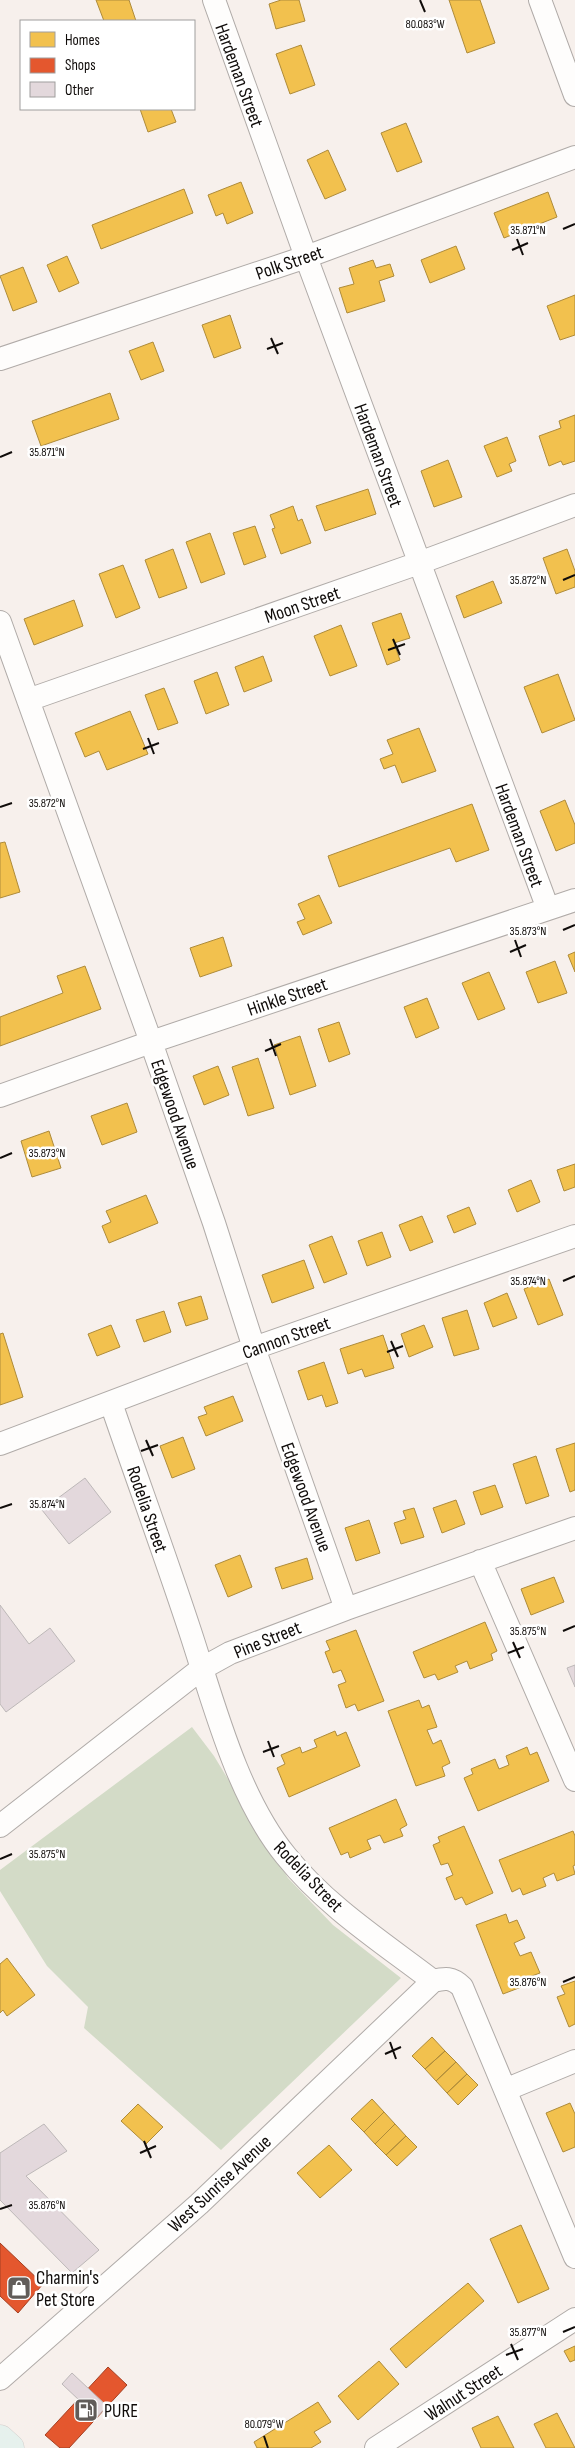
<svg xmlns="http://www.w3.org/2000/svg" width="575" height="2448" font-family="'Sofia Sans Condensed',sans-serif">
<rect width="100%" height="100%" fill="#f7f0ec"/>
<path fill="#d3dbc7" d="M192 1727 214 1756 288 1878 333 1925 401 1978 221 2150 84 2028 88 2007 47 1966 0 1891V1870Z"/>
<path fill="#f2c14e" stroke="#ae8b3a" d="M96 0H129L136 21H104Z
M281 0H299L305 21 276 29 269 4Z
M449 0H480L495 43 467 53Z
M301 45 315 85 290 94 276 54Z
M140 109H171L176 122 148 132Z
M406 123 422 162 397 172 381 133Z
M328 150 346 190 325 199 307 160Z
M241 182 253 213 227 224 223 213 216 216 208 195Z
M184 189 193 213 101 249 92 225Z
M548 192 557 217 504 238 494 213Z
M456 246 465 269 430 283 421 260Z
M67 256 79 283 59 292 47 265Z
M373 260 376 268 390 264 394 276 379 281 385 301 347 313 339 288 354 284 349 268Z
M23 267 37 302 13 311 0 276Z
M575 295V335L560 340 547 306Z
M230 315 241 348 214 358 202 325Z
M153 342 164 371 141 380 129 351Z
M110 393 119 419 41 446 32 421Z
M575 415V461L563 465 561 461 549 466 539 436 561 428 559 421Z
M507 437 516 461 509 464 512 471 497 477 484 446Z
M448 460 462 497 434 507 421 471Z
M368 489 376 514 325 531 316 506Z
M293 506 298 521 302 519 311 543 281 554 272 529 275 528 270 515Z
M255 526 266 557 244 565 233 533Z
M210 533 225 574 201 583 186 542Z
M173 549 187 588 159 598 145 560Z
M567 549 575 571V587L556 594 543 558Z
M123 565 140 608 116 618 99 574Z
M493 581 502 603 464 618 456 596Z
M74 600 83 626 34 645 24 619Z
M401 613 410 638 394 643 400 660 387 665 372 623Z
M341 625 357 666 330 676 314 636Z
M263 656 272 681 244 692 235 667Z
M217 672 229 705 206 714 194 681Z
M558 674 575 720 542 733 524 687Z
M164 688 178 723 158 730 145 695Z
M130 711 148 754 107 770 99 751 85 757 75 733Z
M419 728 436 771 402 783 395 765 384 769 380 759 393 754 387 740Z
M565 800 575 825V843L556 851 540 811Z
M472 804 489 850 456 862 450 848 339 887 328 856Z
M5 842 20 892 0 898V843Z
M319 895 332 923 303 935 297 922 305 919 298 904Z
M223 937 232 966 200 977 190 948Z
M575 952V972L568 955Z
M555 961 567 993 538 1003 526 972Z
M85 966 101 1009 0 1046V1017L63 993 57 976Z
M489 972 505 1009 478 1020 462 983Z
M427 998 439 1028 416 1038 404 1007Z
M339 1022 350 1054 329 1062 318 1029Z
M300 1036 316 1086 290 1095 274 1045Z
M258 1058 274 1108 248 1116 232 1067Z
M218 1066 229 1095 204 1105 193 1076Z
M127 1103 137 1132 102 1145 91 1116Z
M49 1131 61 1168 32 1177 21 1141Z
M575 1164V1187L564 1191 557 1170Z
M531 1180 540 1202 517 1212 508 1190Z
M146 1195 158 1223 109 1243 102 1226 111 1222 106 1211Z
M469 1207 476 1224 454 1233 447 1216Z
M422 1216 433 1242 410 1251 399 1225Z
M382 1232 391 1257 367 1266 358 1241Z
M332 1236 347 1274 324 1283 309 1245Z
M304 1260 314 1288 272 1303 262 1275Z
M549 1279 563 1315 538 1325 524 1289Z
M507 1293 517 1318 493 1327 484 1303Z
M201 1296 208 1319 186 1326 178 1303Z
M467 1310 479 1349 454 1356 442 1318Z
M164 1311 171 1332 144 1342 136 1320Z
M111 1325 120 1347 97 1356 88 1334Z
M424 1325 433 1347 409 1357 401 1334Z
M3 1333 23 1397 0 1405V1334Z
M383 1335 394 1368 365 1377 362 1369 348 1374 340 1349Z
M324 1362 338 1403 326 1407 322 1395 308 1400 298 1371Z
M233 1396 243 1421 206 1436 198 1417 207 1414 204 1407Z
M183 1437 195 1469 172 1478 160 1446Z
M575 1443V1490L570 1492 556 1449Z
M536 1456 549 1496 526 1504 513 1464Z
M495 1485 503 1507 481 1515 473 1492Z
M456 1500 465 1524 442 1533 433 1508Z
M414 1508 424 1537 401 1544 394 1523 406 1519 403 1511Z
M369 1520 380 1553 356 1561 345 1528Z
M240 1555 252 1587 228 1597 215 1565Z
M307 1558 313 1579 282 1589 275 1568Z
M554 1577 564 1602 531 1615 521 1589Z
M485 1622 497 1651 491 1654 493 1660 470 1669 467 1661 455 1666 458 1672 438 1680 435 1674 424 1678 413 1652Z
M356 1630 384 1701 358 1711 355 1704 346 1708 338 1685 346 1682 341 1670 333 1673 325 1652 330 1650 326 1641Z
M419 1700 422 1708 429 1705 437 1727 427 1730 433 1744 441 1740 450 1763 442 1767 445 1776 416 1786 388 1711Z
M335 1731 337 1736 346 1732 360 1766 289 1797 277 1768 285 1764 281 1755 300 1747 302 1753 317 1747 314 1740Z
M527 1747 530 1755 537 1752 549 1781 478 1811 464 1778 473 1774 471 1769 495 1759 499 1769 509 1765 506 1756Z
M396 1799 407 1825 400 1829 403 1836 384 1843 380 1835 367 1840 371 1849 350 1858 348 1852 341 1855 329 1828Z
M464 1826 493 1893 466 1905 462 1897 455 1900 446 1878 453 1875 448 1863 441 1865 433 1845 440 1842 438 1837Z
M573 1831 575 1836V1865L573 1866 575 1874 557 1881 554 1873 543 1878 546 1886 523 1895 520 1888 512 1892 499 1860Z
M506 1914 509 1923 517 1920 525 1938 514 1943 520 1956 531 1952 540 1973 529 1977 532 1983 503 1994 476 1925Z
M7 1958 35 1995 7 2016 3 2010 0 2013V1964Z
M575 1981V2024L569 2027 557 1997 565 1994 561 1986Z
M432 2037 445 2051 425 2069 412 2056Z
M445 2051 456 2062 436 2081 425 2069Z
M456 2062 467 2074 447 2093 436 2081Z
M467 2074 478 2085 458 2105 447 2093Z
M372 2099 384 2112 364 2132 351 2119Z
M570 2103 575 2114V2147L563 2152 546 2113Z
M138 2104 163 2127 146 2144 121 2121Z
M384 2112 395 2124 375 2144 364 2132Z
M395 2124 406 2136 386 2155 375 2144Z
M406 2136 417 2147 397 2166 386 2155Z
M329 2145 352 2170 320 2198 297 2173Z
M521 2225 549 2289 518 2303 490 2239Z
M468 2283 484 2301 406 2368 390 2349Z
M575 2346V2360L570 2362 564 2351Z
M379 2361 399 2384 358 2420 338 2396Z
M318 2402 331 2422 314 2432 321 2442 311 2448H257L254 2442Z
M557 2413 575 2448H546L534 2424Z
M498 2416 514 2448H481L472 2428Z"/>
<path fill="#e4572e" stroke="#a44023" d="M0 2243 43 2284 18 2313 0 2296Z
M108 2367 127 2385 69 2448H60L45 2435Z"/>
<path fill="#e3d8dc" stroke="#bdb8b8" d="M85 1478 111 1512 69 1544 42 1510Z
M0 1605 29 1644 50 1628 75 1661 6 1712 0 1704Z
M575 1665V1687L567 1668Z
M44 2124 67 2151 26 2176 99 2250 72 2273 0 2200V2153Z
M72 2373 107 2406 97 2417 62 2384Z"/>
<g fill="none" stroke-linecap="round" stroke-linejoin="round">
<g stroke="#b0aba8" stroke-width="24">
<path id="street" d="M214 0 306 257 548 909
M540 0 575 95
M0 359 306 257 575 157
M0 622 151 1042 214 1223 254 1348 346 1609
M28 700 419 563 575 505
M0 1096 151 1042 575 900
M111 1403C137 1479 165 1555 190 1631 214 1704 237 1796 286 1856 326 1906 382 1942 433 1981 445 1978 452 1977 462 1987L575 2257
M0 1444 254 1348 575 1236
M480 1561 575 1780
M0 1826 201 1669 230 1653 346 1609 575 1528
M505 2090 575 2061
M0 2379 199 2204 433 1981
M376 2448 575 2319"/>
</g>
<g stroke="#d1cecc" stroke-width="29">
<path id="primary" d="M0 2439 10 2448"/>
</g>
<use href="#street" stroke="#fefdfc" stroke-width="22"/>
<use href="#primary" stroke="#e6f1ed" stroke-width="28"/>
</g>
<path fill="none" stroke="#100c0a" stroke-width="2" d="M420 0 425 12M563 229 575 224M517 239 523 255M512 250 528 243M271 338 278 354M267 349 283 343M0 457 12 452M563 580 575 575M393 639 400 655M388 650 405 644M148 738 154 754M143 749 159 743M0 807 12 803M563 930 575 925M515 940 521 957M510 952 526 945M270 1039 276 1056M265 1051 281 1044M0 1158 12 1153M563 1281 575 1276M391 1341 398 1357M387 1352 403 1346M146 1440 153 1456M141 1451 158 1445M0 1508 12 1504M563 1631 575 1626M513 1642 520 1658M508 1653 524 1647M268 1741 274 1757M263 1752 279 1746M0 1859 12 1854M563 1982 575 1977M390 2042 396 2059M385 2054 401 2047M144 2141 151 2158M140 2153 156 2146M0 2209 12 2205M563 2332 575 2327M511 2344 518 2360M506 2355 523 2349M264 2436 268 2448"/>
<defs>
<g id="shop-square" transform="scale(1.25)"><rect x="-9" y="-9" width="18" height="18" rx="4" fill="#615c59" stroke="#fff"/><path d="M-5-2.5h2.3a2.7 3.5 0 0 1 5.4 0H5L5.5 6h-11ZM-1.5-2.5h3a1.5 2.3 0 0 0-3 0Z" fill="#fff"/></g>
<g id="fuel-square" transform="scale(1.25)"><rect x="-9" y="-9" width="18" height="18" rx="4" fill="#615c59" stroke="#fff"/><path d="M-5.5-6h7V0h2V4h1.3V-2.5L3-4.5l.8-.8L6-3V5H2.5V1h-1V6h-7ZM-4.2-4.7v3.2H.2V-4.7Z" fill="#fff"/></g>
</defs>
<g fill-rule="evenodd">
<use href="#shop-square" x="19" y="2288"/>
<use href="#fuel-square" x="86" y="2410"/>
</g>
<g text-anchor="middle" stroke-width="5" stroke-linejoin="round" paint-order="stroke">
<g font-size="19" fill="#100c0a" stroke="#fff">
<text transform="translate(240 75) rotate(70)" y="7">Hardeman Street</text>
<text transform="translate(289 262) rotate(-19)" y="7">Polk Street</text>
<text transform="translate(379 455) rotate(70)" y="7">Hardeman Street</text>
<text transform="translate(302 604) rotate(-19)" y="7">Moon Street</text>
<text transform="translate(520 835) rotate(70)" y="7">Hardeman Street</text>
<text transform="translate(287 996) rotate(-19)" y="7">Hinkle Street</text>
<text transform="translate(176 1114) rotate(71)" y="7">Edgewood Avenue</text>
<text transform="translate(286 1337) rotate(-20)" y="7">Cannon Street</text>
<text transform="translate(307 1497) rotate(70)" y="7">Edgewood Avenue</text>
<text transform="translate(148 1509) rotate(71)" y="7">Rodelia Street</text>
<text transform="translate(267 1639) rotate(-22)" y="7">Pine Street</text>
<text transform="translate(309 1876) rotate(46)" y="7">Rodelia Street</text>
<text transform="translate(219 2183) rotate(-43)" y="7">West Sunrise Avenue</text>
<text transform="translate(463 2392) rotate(-33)" y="7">Walnut Street</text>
</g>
<g font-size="19" fill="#100c0a" stroke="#fff" text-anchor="start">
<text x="36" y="2284">Charmin's<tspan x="36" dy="22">Pet Store</tspan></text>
<text x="104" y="2417">PURE</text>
</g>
</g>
<g font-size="12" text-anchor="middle" fill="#100c0a" stroke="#fff" stroke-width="5" stroke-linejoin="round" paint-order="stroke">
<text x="425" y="28">80.083°W</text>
<text x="528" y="234">35.871°N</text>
<text x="47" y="456">35.871°N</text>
<text x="528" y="584">35.872°N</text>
<text x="47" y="807">35.872°N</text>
<text x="528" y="935">35.873°N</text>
<text x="47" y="1157">35.873°N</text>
<text x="528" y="1285">35.874°N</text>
<text x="47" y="1508">35.874°N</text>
<text x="528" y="1635">35.875°N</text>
<text x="47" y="1858">35.875°N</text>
<text x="528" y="1986">35.876°N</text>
<text x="47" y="2209">35.876°N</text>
<text x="528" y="2336">35.877°N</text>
<text x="264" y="2428">80.079°W</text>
</g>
<rect x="20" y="20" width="175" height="90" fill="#ffffff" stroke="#9f9e9d"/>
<rect x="30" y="32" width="25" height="15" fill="#f2c14e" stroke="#9f9e9d"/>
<text x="65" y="45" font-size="15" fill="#100c0a">Homes</text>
<rect x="30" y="58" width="25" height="15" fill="#e4572e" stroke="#9f9e9d"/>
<text x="65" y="70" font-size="15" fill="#100c0a">Shops</text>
<rect x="30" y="82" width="25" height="15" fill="#e3d8dc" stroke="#9f9e9d"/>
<text x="65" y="95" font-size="15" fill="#100c0a">Other</text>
</svg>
